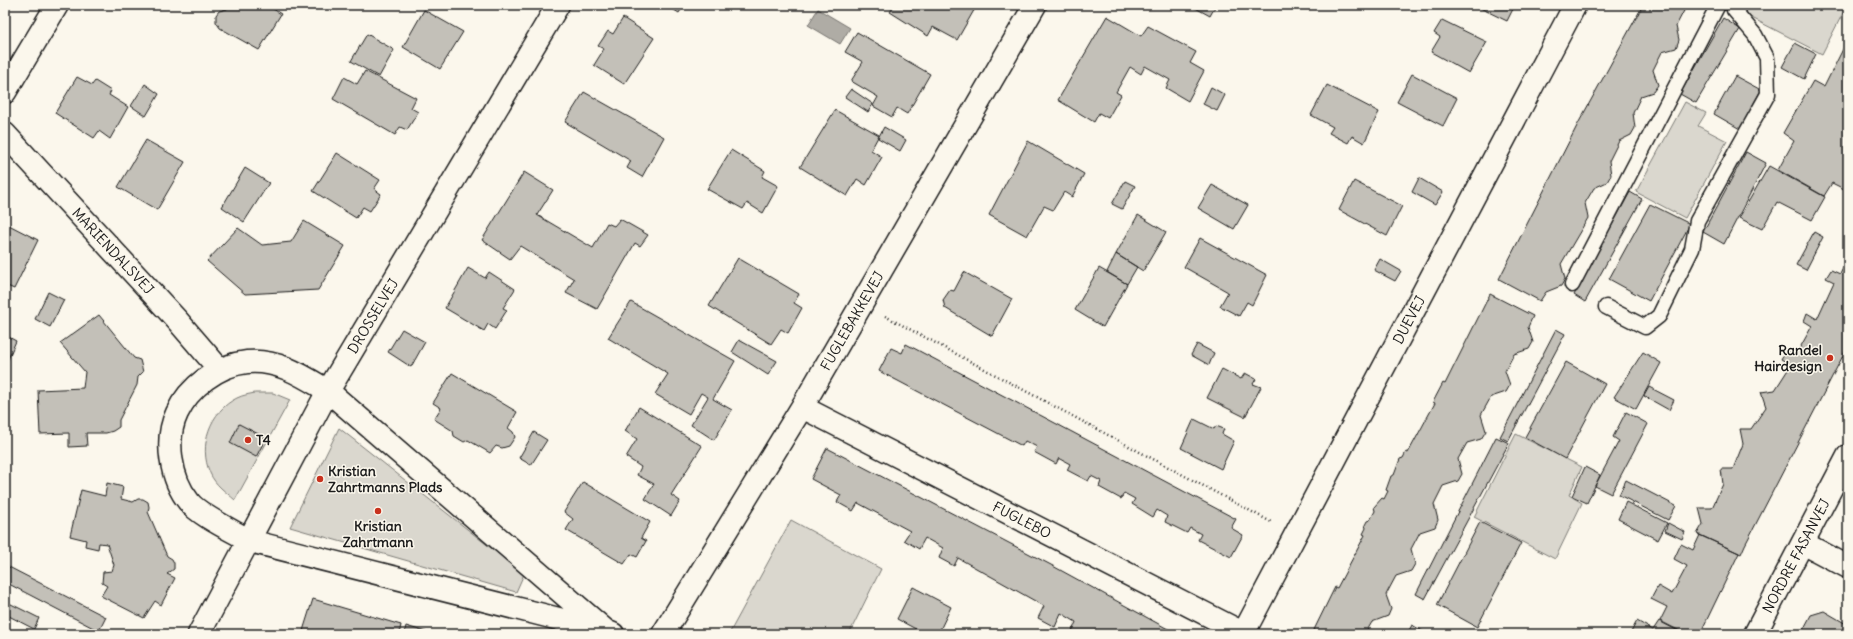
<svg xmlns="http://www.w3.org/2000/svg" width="1853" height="639" font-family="Delius,sans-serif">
<rect width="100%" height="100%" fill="#fbf7ec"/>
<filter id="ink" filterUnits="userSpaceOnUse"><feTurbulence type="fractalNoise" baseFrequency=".025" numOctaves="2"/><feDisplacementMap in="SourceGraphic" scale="8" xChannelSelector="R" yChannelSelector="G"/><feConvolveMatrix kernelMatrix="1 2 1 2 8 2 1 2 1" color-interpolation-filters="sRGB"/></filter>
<g filter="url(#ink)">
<path fill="#dad7ce" stroke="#7b7a75" d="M1744 5H1847L1822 54 1748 16Z
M1685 102 1706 113 1698 126 1727 141 1685 218 1636 192Z
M255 393H273L290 400 235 500C226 492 215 485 210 473 198 446 210 411 237 398 243 395 250 394 255 393Z
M339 428 524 574 516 592 290 527Z
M1516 434 1582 467 1569 495 1582 503 1555 559 1474 517Z
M791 520 881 569 849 634H729Z"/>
<path fill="#afaca5" stroke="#74726e" d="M818 9 850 28 840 44 808 25Z"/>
<path fill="#c3c0b8" stroke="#1c1c1c" d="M230 5H267L281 14 259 50 220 28 216 22V15L219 11 227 9Z
M666 5H684L679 13Z
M895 5H977L957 40 933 27 928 36 890 12Z
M1190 5H1216L1210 16Z
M1474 5H1515L1507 21Z
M1643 5H1687L1676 26 1679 40 1676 48 1662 52 1653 70 1658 85 1653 92 1641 96 1633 113 1635 128 1631 135 1619 141 1609 161 1611 175 1607 182 1594 188 1585 203 1588 218 1561 264 1565 279 1561 286 1546 292 1540 301 1499 279 1579 122Z
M424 10 463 32 440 69 403 47Z
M1107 16 1141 36 1148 26 1196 52 1190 63 1204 71 1188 101 1166 88 1170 80 1145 66 1141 74 1130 67 1116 92 1121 95 1108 118 1099 113 1094 122 1058 100Z
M623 18 654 38 624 84 594 65 604 49 598 46 608 31 613 34Z
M1723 18 1740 29 1696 103 1680 94Z
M1442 20 1487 42 1469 73 1431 52 1440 37 1434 33Z
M857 32 930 74 907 114 897 108 892 117 873 106 878 97 851 81 863 62 845 52Z
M367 34 394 50 379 77 351 61Z
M1848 39V191L1832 183 1824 196 1778 170 1794 141 1783 133 1813 81 1824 87Z
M1795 43 1816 54 1804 79 1782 67Z
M365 71 416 98 411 108 418 112 407 130 400 127 395 135 333 99 344 77 357 84Z
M1412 74 1457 98 1443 126 1397 102Z
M1735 76 1761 90 1740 129 1714 114Z
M77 77 92 85 95 81 111 91 109 95 128 107 110 139 99 131 94 138 55 113Z
M145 84 159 94 146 116 131 106Z
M1327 85 1379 112 1364 143 1352 136 1348 143 1329 133 1333 127 1311 115Z
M1211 87 1225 95 1217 111 1203 104Z
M851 89 873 104 868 112 845 97Z
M584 92 664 137 642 177 627 168 631 161 565 122Z
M835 110 879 135 871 150 882 157 866 185 857 179 847 196 800 167Z
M884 127 906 140 900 151 878 138Z
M146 140 185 162 157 210 118 187Z
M1028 141 1084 174 1072 197 1064 192 1053 210 1044 206 1027 236 989 215Z
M731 150 765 171 762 177 778 186 763 213 747 203 743 209 707 189Z
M1746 152 1766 163 1724 244 1703 232Z
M337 153 380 180 374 189 381 194 370 211 363 207 356 218 313 191Z
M1769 166 1825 197 1812 220 1777 202 1762 229 1739 218Z
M245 168 269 183 244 222 222 207Z
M524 172 553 190 537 215 593 248 607 223 614 226 620 219 648 235 640 246 635 243 597 309 566 293 574 279 520 246 510 259 482 240Z
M1419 178 1443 192 1435 205 1412 192Z
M1125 181 1135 186 1122 209 1112 204Z
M1354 181 1402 206 1387 236 1339 210Z
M1212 185 1248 205 1234 229 1198 208Z
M1630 192 1642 199 1585 302 1574 295Z
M1650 204 1690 224 1649 301 1609 279Z
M1138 215 1166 232 1143 271 1116 254Z
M304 221 345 246 318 290 245 294 207 261 238 228 262 245 291 242Z
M5 223 38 240 14 289 5 285Z
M1814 232 1823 237 1806 270 1796 265Z
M1200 238 1267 275 1252 305 1247 302 1239 316 1220 306 1228 292 1184 267Z
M1116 254 1137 267 1127 284 1107 272Z
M738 258 799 294 794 303 802 308 788 333 781 329 771 344 709 306Z
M1380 259 1401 271 1395 281 1374 270Z
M1848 259V346L1745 545 1741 554 1697 534 1703 524 1699 508H1712L1723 484 1721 469H1733L1743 444 1740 429H1751L1766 407 1761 392 1775 390 1791 365 1781 359 1786 350 1796 355 1812 326 1804 321 1807 313 1817 319 1834 282 1826 278 1831 270 1840 274Z
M468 268 485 278 489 272 515 289 503 308 507 310 495 329 488 324 484 331 445 308Z
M1099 268 1127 284 1103 327 1075 310Z
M964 272 1012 299 992 336 945 308 943 300 950 290 954 291Z
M48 292 64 300 50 327 35 319Z
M1490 294 1533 316 1528 327 1533 342 1529 349 1514 354 1505 371 1510 385 1506 392 1491 397 1481 415 1486 431 1481 439 1467 443 1458 459 1462 474 1458 481 1443 486 1434 504 1438 520 1435 527 1420 532 1411 549 1415 564 1411 571 1396 576 1388 591 1386 595 1391 609 1388 616 1372 622 1365 634H1312L1335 587 1337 588 1365 535 1363 534 1366 528 1365 525 1367 521 1370 520 1375 511 1374 507 1382 498 1384 499 1388 491 1386 490 1391 476 1394 475 1400 459 1403 458 1406 452 1408 453 1435 403 1433 402 1443 383 1445 384Z
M631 302 735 361 713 399 732 410 714 440 691 425 708 397 701 393 689 414 655 394 668 374 608 338Z
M99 315 134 358 140 360 143 372 138 377 137 385 119 420V427L113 431 106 433H86L87 446 69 447V433L40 434 38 390 83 388 85 372 60 343Z
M402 329 425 342 411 367 388 352Z
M1556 329 1565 334 1508 441 1500 437Z
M5 335 16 341 5 366Z
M739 340 777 361 768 375 732 352Z
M906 344 1236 519 1231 528 1243 535 1231 557 1198 540 1201 534 1190 528 1187 533 1165 522 1167 516 1157 510 1153 517 1132 504 1135 499 1124 493 1121 499 1099 487 1101 481 1091 476 1088 481 1067 470 1070 464 1059 458 1056 464 1034 452 1037 447 1025 441 1022 446 879 371 891 348 902 353Z
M1197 344 1214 353 1209 365 1191 355Z
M1643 352 1661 363 1636 409 1614 397Z
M1566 362 1605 384 1565 459 1525 437Z
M1222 369 1241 379 1245 373 1256 379 1253 384 1261 387 1245 417 1207 398Z
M452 373 517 412 508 428 513 432 515 437 509 446 502 448 496 446 490 453 468 440 464 442 454 436 453 431 434 419 441 408 433 403Z
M1649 387 1674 400 1669 410 1644 396Z
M639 407 702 446 671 495 680 501 671 516 645 499 654 484 637 475 641 467 626 457 637 439 625 431Z
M1626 412 1648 424 1611 494 1595 486 1619 441 1613 437Z
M1194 419 1214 429 1216 426 1224 429 1222 434 1234 441 1221 469 1181 448Z
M239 424 266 438 256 457 230 443Z
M534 432 547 440 531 465 519 458Z
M1496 437 1509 443 1425 599 1416 594Z
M827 448 1051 565 1177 634H1102L1095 630 1093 634H1079L1072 631 1076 622 1061 613 1055 627 1038 618 1044 606 958 558 954 566 939 558 943 548 925 538 919 549 904 540 910 531 858 503 853 511 837 502 841 495 811 479Z
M1585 467 1600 475 1587 503 1572 496Z
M1626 480 1676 506 1668 520 1619 495Z
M583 482 650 522 641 538 646 541 637 557 631 554 624 564 566 530 573 519 564 512Z
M107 483 123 487 121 499 133 502 138 499H143L148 502 149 507 148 512 167 556 172 559 174 563V569L167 574 175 578 161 605 155 601 144 618 101 596 107 586 102 583 103 572 112 571 114 565 107 544 99 543 98 549 85 546 86 540 70 536 81 490 105 496Z
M1626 502 1667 523 1658 540 1618 519Z
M1480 522 1521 543 1477 627 1437 605Z
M1668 523 1685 532 1682 539 1665 531Z
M1700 535 1739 553 1700 634H1686L1660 621 1667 607 1651 599 1658 586 1672 594 1687 566 1674 559 1681 544 1693 550Z
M5 565 106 617 99 631 5 582Z
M913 587 951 607 938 634H925L897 619Z
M313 599 401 625 399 634H302Z
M5 601 39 618 34 629 5 614Z
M1824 611 1848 625V634H1801L1811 615Z
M1637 621 1653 630 1659 621 1684 634H1630Z
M1412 625 1428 634H1407Z
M406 626 426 632V634H404Z"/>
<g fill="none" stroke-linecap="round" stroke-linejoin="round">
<g stroke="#1c1c1c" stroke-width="17">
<path id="service" d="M1572 285 1718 5
M1606 307 1645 327 1659 316 1692 249 1697 221 1768 94 1767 58 1755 35 1734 10 1733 5"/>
</g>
<g stroke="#1c1c1c" stroke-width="25">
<path id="minor" d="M5 92 57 5
M5 134 177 320 220 370
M802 407 1243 633
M1803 543 1848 567
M606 631 328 391C303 376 278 359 247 362 218 365 189 387 177 413 164 440 171 480 189 502 199 515 235 532 250 541L606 631 613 634
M199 634 328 391 558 5
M663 634 802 407 1035 5
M1243 634 1575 5"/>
</g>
<g stroke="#1c1c1c" stroke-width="25">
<path id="tertiary" d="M1755 634 1848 456"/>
</g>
<path stroke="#1c1c1c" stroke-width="2.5" stroke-dasharray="1 3" stroke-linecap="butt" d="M885 316 1273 523"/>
<use href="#service" stroke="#fbf7ec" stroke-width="14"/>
<use href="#minor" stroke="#fbf7ec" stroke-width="22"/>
<use href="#tertiary" stroke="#fbf7ec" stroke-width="22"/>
</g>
</g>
<g fill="#c8321e" stroke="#fbf7ec" stroke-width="1.5">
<circle cx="1830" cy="358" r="4"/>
<circle cx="248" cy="440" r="4"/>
<circle cx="320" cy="479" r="4"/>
<circle cx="378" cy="511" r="4"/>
</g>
<g text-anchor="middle" stroke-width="3" stroke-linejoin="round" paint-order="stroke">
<g font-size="14" fill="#1c1c1c" stroke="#fbf7ec">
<text transform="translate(113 251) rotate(47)" y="5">MARIENDALSVEJ</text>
<text transform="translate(373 316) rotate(-59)" y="5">DROSSELVEJ</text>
<text transform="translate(1409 320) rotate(-62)" y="5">DUEVEJ</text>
<text transform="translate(852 321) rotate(-60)" y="5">FUGLEBAKKEVEJ</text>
<text transform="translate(1022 520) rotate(27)" y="5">FUGLEBO</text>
<text transform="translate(1796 556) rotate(-62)" y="5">NORDRE FASANVEJ</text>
</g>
<g font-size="14" font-weight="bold" fill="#1c1c1c" stroke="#fbf7ec" text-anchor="start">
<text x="1822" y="355" text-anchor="end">Randel<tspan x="1822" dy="16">Hairdesign</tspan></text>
<text x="256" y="445">T4</text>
<text x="328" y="476">Kristian<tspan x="328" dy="16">Zahrtmanns Plads</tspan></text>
<text x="378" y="531" text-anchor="middle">Kristian<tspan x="378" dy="16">Zahrtmann</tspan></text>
</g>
</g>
<rect width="1853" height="639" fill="none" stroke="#fbf7ec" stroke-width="20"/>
<rect x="10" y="10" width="1833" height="619" fill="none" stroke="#1c1c1c" stroke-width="1.5" filter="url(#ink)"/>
</svg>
